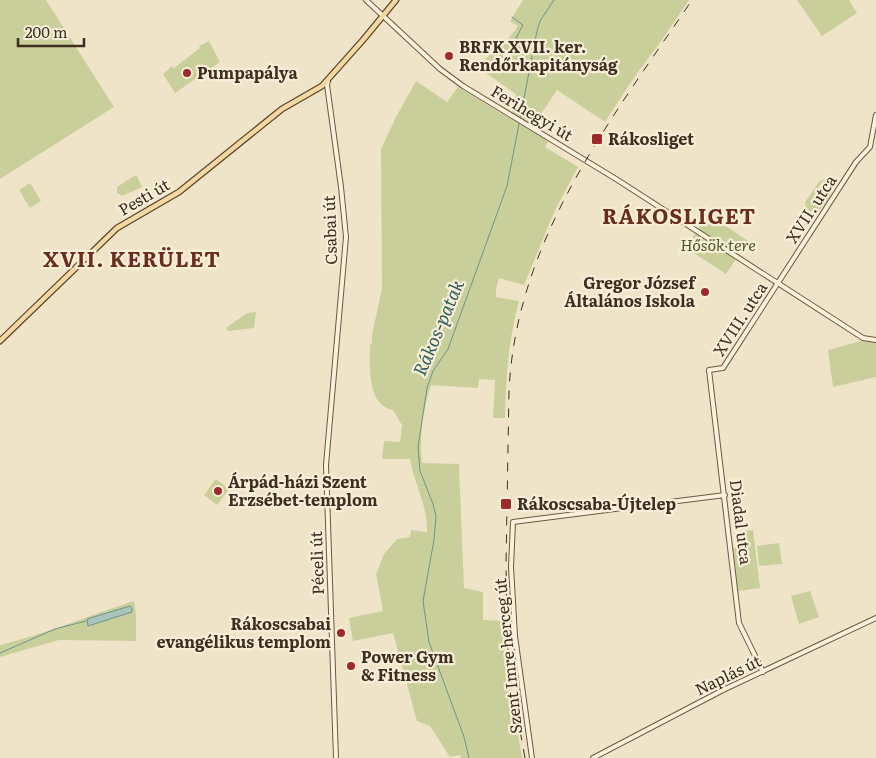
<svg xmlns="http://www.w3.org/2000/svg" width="876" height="758" font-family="Literata,serif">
<rect width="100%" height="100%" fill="#f0e4c8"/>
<path fill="#c9cf9b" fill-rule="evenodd" d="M0 0H46L114 107 0 179Z
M523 0H689L662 40 635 76 605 122 557 90 533 126 550 137 545 147 578 167 555 210 524 285 499 278 496 289V297L519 301C508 343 506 375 505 418H493L495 380 479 379 478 388 431 385C423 411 419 437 422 463L459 464 464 588 483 592V620L503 621 504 652 522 758H461L460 755 450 757 430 726 417 721 393 633 353 641 349 618 383 611 376 574 384 554 397 539 410 537 411 530 427 532C428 506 414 484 410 459H382L384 441 400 442 402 425 393 410C366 405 370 365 370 344L372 343V335L382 288 381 149 396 117 416 81 447 102 458 87 511 119 516 94 474 65 476 63H480C494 52 508 42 518 26L510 21Z
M797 0H849L857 13 822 36Z
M209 41 220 62 175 93 163 74 172 66 174 68 200 48 199 46Z
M134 176H137L142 187 122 196 117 193V187Z
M827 179 833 183C835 192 820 221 806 209L805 202 819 182 822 180ZM823 181 829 182 832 186 831 191 826 199 815 192Z
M30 183 41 201 30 208 19 190Z
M708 214 748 241 726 274 686 248Z
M256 312 254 328 228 331 226 328 247 313Z
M863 338 876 340V377L833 387 828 350 861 341Z
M216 479 229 489 217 505 204 495Z
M753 530 760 588 738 591 733 548 745 547 743 531Z
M779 543 782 564 759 566 757 546Z
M810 591 819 617 799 624 791 596Z
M134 601 136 616V641L59 640 0 657V645C46 634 89 615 134 601Z"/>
<path fill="#a9c4bc" stroke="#6f938a" d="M130 606 132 608V612L88 626 87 619Z"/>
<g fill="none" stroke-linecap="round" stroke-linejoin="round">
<path stroke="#6f938a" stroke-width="1" d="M512 17 523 25 516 38 528 45
M0 653 55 629 86 621
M469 758 464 737 429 642 423 601 434 540 436 516 433 504 420 471 418 447 427 388 433 371 448 349 507 186 537 31 540 21 554 0"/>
<g stroke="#6f573f" stroke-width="6">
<path id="secondary" d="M366 0 440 69 463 86 616 179 863 338 876 340
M328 80 327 85 341 187 346 237 326 465 336 758
M763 672 739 623 709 370 723 368 856 162 870 147 876 115
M532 758 515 636 511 567 513 522 725 495
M593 758 723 690 876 618"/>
</g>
<g stroke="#5b4430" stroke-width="7">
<path id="primary" d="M0 341 117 228 179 192 282 109 322 86 363 40 396 0"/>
</g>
<use href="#secondary" stroke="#faf1dc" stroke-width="4"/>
<use href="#primary" stroke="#f3d9a0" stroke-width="4.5"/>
<path stroke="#3d2e20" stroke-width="1" stroke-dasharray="9 9" stroke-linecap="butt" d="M525 758 511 681 507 639 506 564 509 391C516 239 611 120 692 0"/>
</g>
<g fill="#9e2a2b" stroke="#f7eed8" stroke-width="2">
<circle cx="449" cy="56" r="5"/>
<circle cx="187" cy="73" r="5"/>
<rect x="591" y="133" width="12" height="12" rx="2.5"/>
<circle cx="705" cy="292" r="5"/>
<circle cx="218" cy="491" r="5"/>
<rect x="500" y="498" width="12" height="12" rx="2.5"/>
<circle cx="341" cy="633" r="5"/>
<circle cx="351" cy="666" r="5"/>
</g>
<g text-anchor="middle" stroke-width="4.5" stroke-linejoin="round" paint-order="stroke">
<g font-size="16" font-weight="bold" fill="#3d2e20" stroke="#f7eed8" text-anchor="start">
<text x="459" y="53">BRFK XVII. ker.<tspan x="459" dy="18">Rendőrkapitányság</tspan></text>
<text x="197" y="79">Pumpapálya</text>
<text x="608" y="145">Rákosliget</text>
<text x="695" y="289" text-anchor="end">Gregor József<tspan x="695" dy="18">Általános Iskola</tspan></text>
<text x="228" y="488">Árpád-házi Szent<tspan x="228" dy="18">Erzsébet-templom</tspan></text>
<text x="517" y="510">Rákoscsaba-Újtelep</text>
<text x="331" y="630" text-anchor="end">Rákoscsabai<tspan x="331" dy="18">evangélikus templom</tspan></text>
<text x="361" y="663">Power Gym<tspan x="361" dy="18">&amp; Fitness</tspan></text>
</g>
<g font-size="16" fill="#3d2e20" stroke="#f7eed8">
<text transform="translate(532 113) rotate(31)" y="6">Ferihegyi út</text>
<text transform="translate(144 197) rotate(-30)" y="6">Pesti út</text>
<text transform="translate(811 209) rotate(-57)" y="6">XVII. utca</text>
<text transform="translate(330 230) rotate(-92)" y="6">Csabai út</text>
<text transform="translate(740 319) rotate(-57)" y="6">XVIII. utca</text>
<text transform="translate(741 522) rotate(83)" y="6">Diadal utca</text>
<text transform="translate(317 563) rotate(-92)" y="6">Péceli út</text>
<text transform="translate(508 656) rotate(-96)" y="6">Szent Imre herceg út</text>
<text transform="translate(728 675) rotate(-26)" y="6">Naplás út</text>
</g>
<g font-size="16" font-style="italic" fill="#4d5a26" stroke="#f7eed8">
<text x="718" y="251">Hősök tere</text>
</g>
<g font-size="18" font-style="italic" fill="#2f5d5a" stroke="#f7eed8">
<text transform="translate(439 328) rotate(-67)" y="6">Rákos-patak</text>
</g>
<g font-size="21" font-weight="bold" letter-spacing="1" fill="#6b2e1e" stroke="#f7eed8">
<text x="679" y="224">RÁKOSLIGET</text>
<text x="132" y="267">XVII. KERÜLET</text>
</g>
</g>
<path d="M18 38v8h66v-8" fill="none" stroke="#3d2e20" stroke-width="2.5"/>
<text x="25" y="38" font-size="15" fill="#3d2e20" stroke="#f7eed8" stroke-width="4" paint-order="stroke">200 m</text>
</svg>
